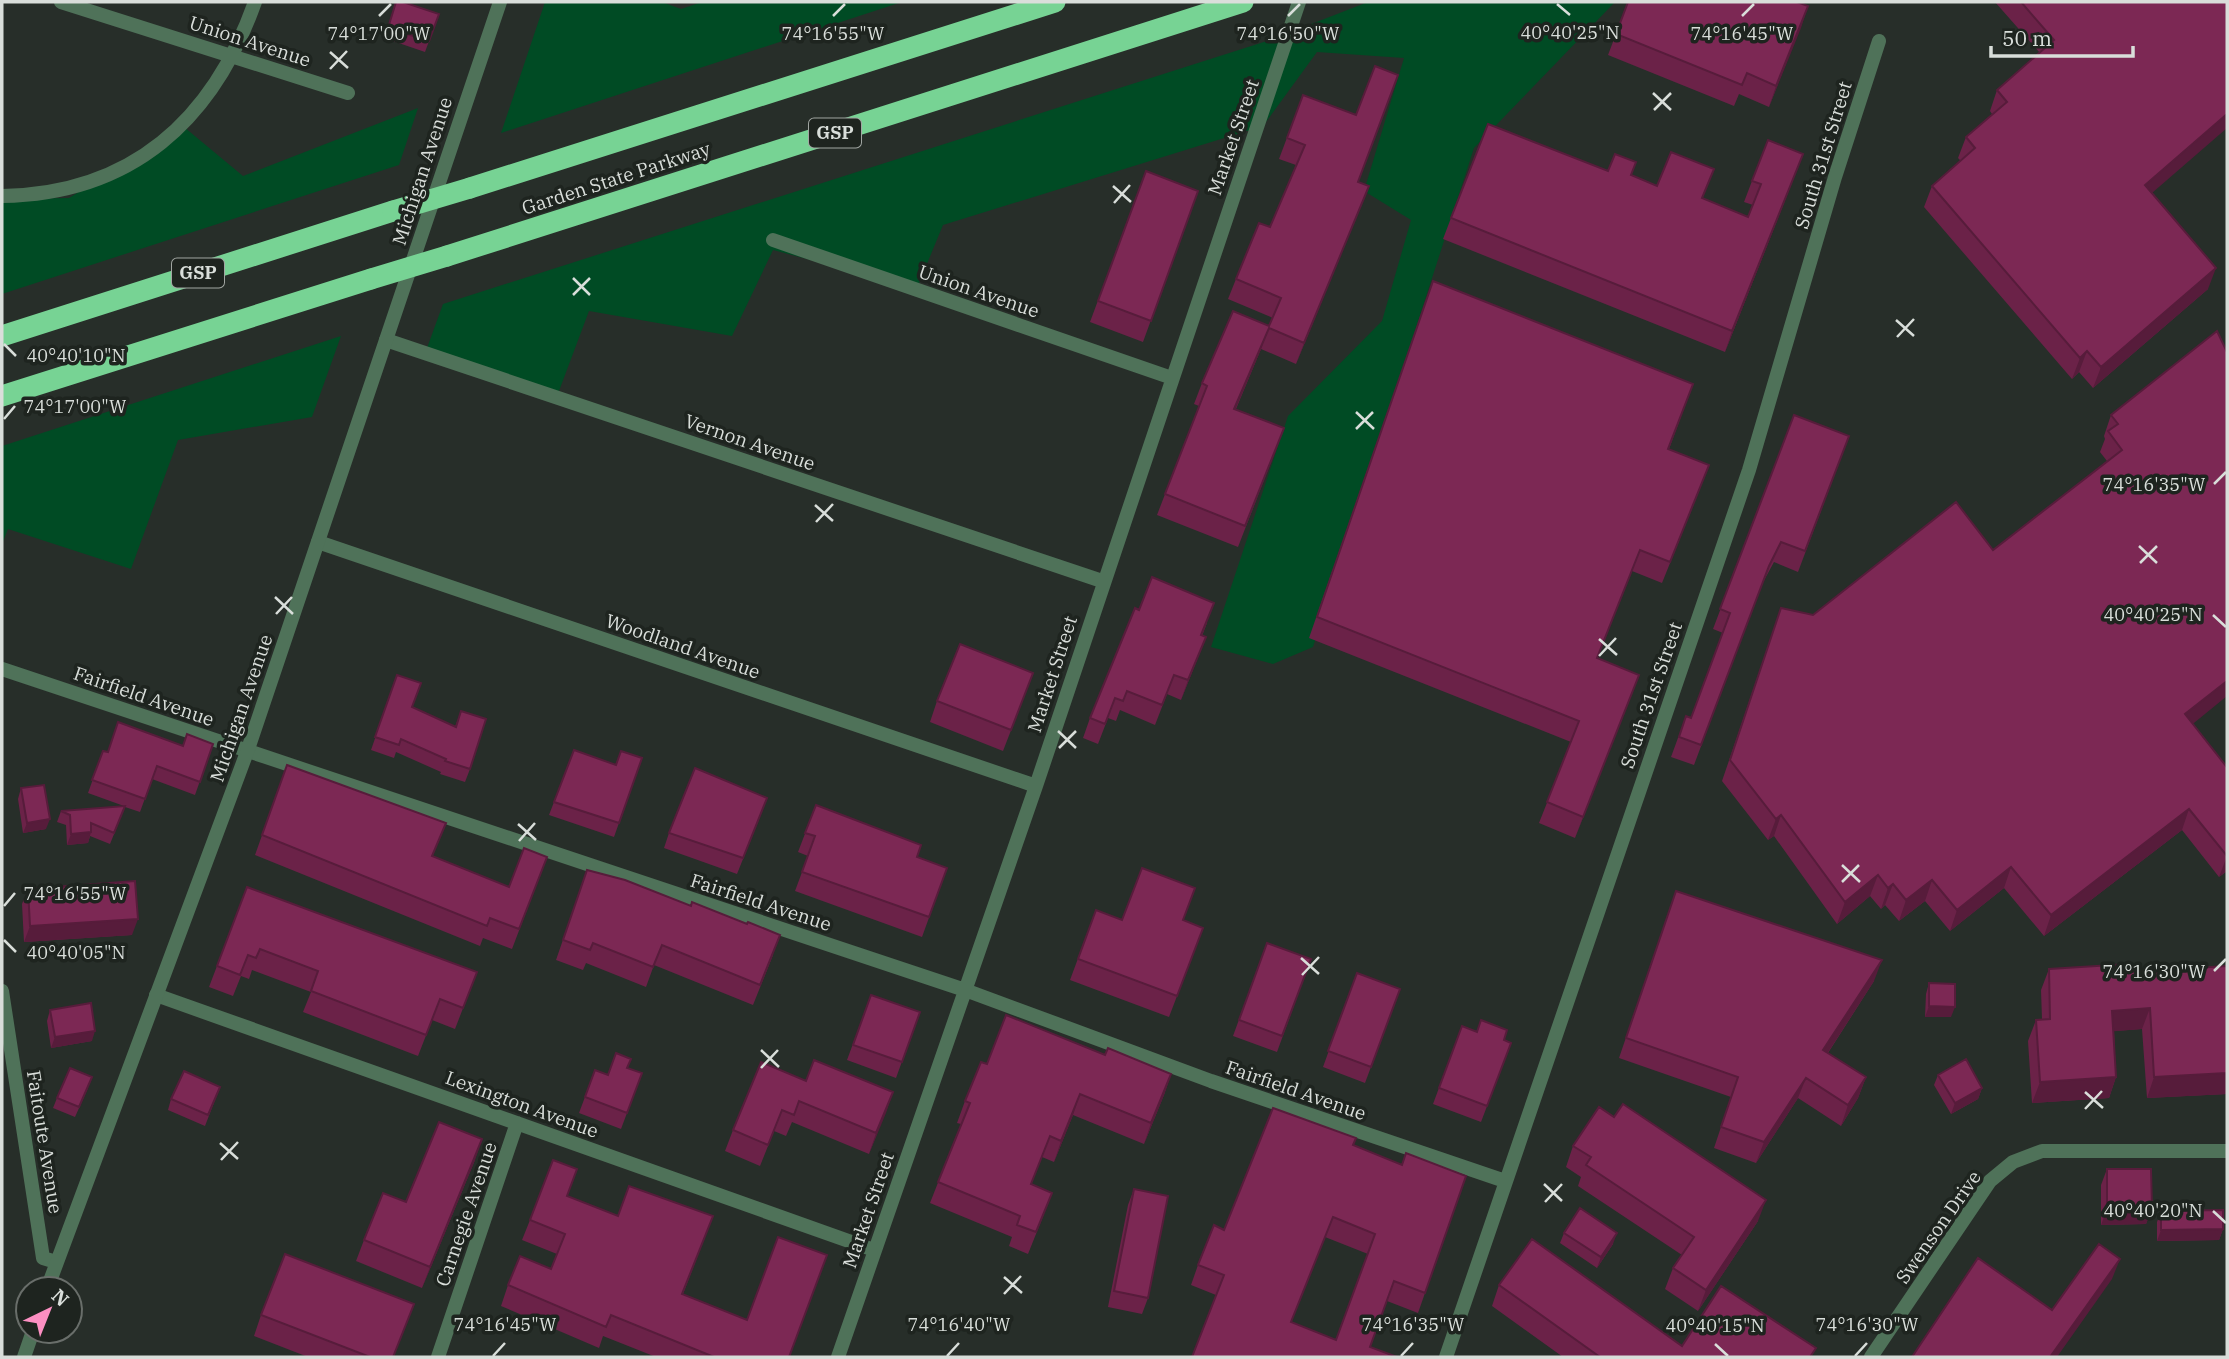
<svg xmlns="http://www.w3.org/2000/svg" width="2229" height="1359" font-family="'IBM Plex Serif',serif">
<rect width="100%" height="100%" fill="#272e29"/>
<path fill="#004b24" d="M545 2H662L681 9 702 2H902L501 133Z
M1368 2H1615L1474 148 1313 647 1273 664 1211 647 1288 416 1382 321 1411 220 1364 191 1404 58 1317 52 1263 126 943 225 917 288 773 250 732 336 589 311 556 399 423 359 443 304 1270 40Z
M418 108 399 165 2 294V199L69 198 184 127 243 176Z
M341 336 312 417 178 440 131 569 8 529 2 544V446Z"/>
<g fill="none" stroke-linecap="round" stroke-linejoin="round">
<path stroke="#4f7259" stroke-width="14" d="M61 2 348 93
M2 196C132 194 213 120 255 2
M773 240 1172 378
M386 340 1102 581
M318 542 1036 786
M2 669 965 990 1211 1081 1505 1181
M2 991 43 1258 56 1262
M156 995 874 1250
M438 1357 517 1123
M838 1357 1036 786 1299 2
M1446 1357 1749 470 1835 177 1879 41
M1871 1357 1990 1181 2013 1162 2042 1151H2227"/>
<path stroke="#4f7259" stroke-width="14" d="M47 1289 247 752 500 2
M24 1357 33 1331"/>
<path stroke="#77d394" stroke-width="21" d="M470 188 1055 2
M447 256 1243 2
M2 336 393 211
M2 396 371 279"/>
<path stroke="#77d394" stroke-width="21" d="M393 211 470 188
M371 279 447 256"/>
</g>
<path fill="#6b2248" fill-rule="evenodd" d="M396 2 439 14 425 52 384 38Z
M1995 2H2227L2152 193 2208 289 2093 388 2079 372 2072 379 1924 207 1932 186 1961 161 1958 158 1966 137 1992 114 1990 111 1997 90 2040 53Z
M1808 6 1769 107 1739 94 1734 106 1608 55 1616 34Z
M1303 95 1358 182 1369 186 1296 364 1261 349 1236 409 1276 449 1238 547 1157 515 1199 406 1194 404 1202 383 1269 326 1273 318 1228 299 1236 279 1270 227 1296 165 1279 159Z
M1146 171 1198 191 1143 342 1090 322Z
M1608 171 1631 175 1657 186 1703 199 1748 217 1753 205 1744 202 1752 181 1795 175 1725 352 1443 239 1451 218Z
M1433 281 1693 384 1669 449 1701 486 1662 583 1632 571 1597 658 1631 696 1575 838 1539 823 1571 742 1309 638Z
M2217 331 2193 724 2226 766 2227 871 2219 877 2182 830 2044 936 2004 888 1950 931 1925 901 1899 921 1885 905 1881 909 1870 896 1837 924 1774 836 1768 840 1722 781 1781 608 1813 615 1993 550 2107 461 2100 452 2105 439 2104 436 2111 415Z
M1794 415 1849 436 1798 572 1774 562 1761 586 1694 765 1671 757 1686 716 1691 718 1723 633 1713 629Z
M1139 610 1207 623 1202 636 1206 637 1181 700 1167 694 1155 725 1120 710 1116 721 1108 718 1098 744 1083 738 1090 718Z
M397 675 412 707 455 727 461 711 470 769 465 782 440 774 441 772 396 752 394 758 371 750Z
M1025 694 1003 751 930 722 937 701Z
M213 744 195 795 152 779 140 812 125 807 110 844 90 836 88 843 67 845 66 825 57 822 61 811 124 806 88 793 103 751 108 752Z
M574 750 616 765 642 758 614 837 549 815Z
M287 765 433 856 509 887 547 857 512 949 483 938 480 946 255 855Z
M21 788 46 829 23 833 18 799Z
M816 805 917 857 947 868 922 937 795 891 808 856 798 852Z
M761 814 737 874 664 848 669 833Z
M587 870 773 955 753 1005 654 965 646 987 586 963 583 970 556 960Z
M247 887 477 972 455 1029 432 1020 418 1056 303 1012 311 992 252 970 249 979 241 976 233 996 209 987Z
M28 889 132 935 24 942 22 904Z
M1676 891 1874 981 1828 1053 1866 1077 1858 1098 1841 1126 1798 1098 1756 1163 1714 1148 1731 1097 1619 1058Z
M1096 910 1122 920 1183 921 1203 928 1169 1017 1070 980Z
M1267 943 1311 959 1277 1052 1233 1036Z
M2227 966V1094L2147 1098 2142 1029 2114 1031 2116 1077 2109 1098 2032 1103 2028 1041 2036 1020 2042 1019 2041 990 2049 969 2128 972Z
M1357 973 1400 989 1365 1083 1323 1067Z
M1929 983 1951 1017H1925L1926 994Z
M871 995 920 1012 896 1078 847 1060Z
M50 1010 92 1041 51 1048 47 1021Z
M1462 1026 1511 1043 1481 1122 1433 1104Z
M1105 1055 1171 1074 1164 1095 1144 1144 1073 1115 1054 1162 1042 1157 1031 1184 1044 1214 1028 1254 1009 1246 1012 1237 930 1203 961 1124 957 1123 965 1101 987 1064Z
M627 1068 642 1073 621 1129 579 1113 595 1070 608 1075Z
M1938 1075 1982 1088 1978 1099 1951 1114 1934 1085Z
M806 1081 893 1092 869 1154 792 1122 786 1136 774 1131 760 1166 725 1151 733 1130Z
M220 1087 205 1126 168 1110 171 1099Z
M88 1088 75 1117 53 1108 57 1098Z
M1354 1145 1402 1165 1466 1176 1418 1313 1387 1301 1370 1347 1192 1357 1216 1295 1191 1285 1198 1265 1224 1230ZM1325 1237 1368 1254 1336 1340 1291 1322Z
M1573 1146 1758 1221 1698 1311 1665 1289 1673 1268 1682 1255 1578 1186 1581 1177 1566 1167Z
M475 1160 422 1288 356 1261 364 1240Z
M2107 1169 2152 1208 2146 1224 2101 1225V1185Z
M1134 1189 1148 1298 1142 1314 1108 1307 1128 1205Z
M567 1196 618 1216H713L683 1294 789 1357H656L603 1336 599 1348 501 1306 508 1285 551 1269 557 1254 522 1240 530 1220Z
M2161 1211 2223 1229 2219 1240 2157 1241V1222Z
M1564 1233 1613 1244 1597 1268 1560 1243Z
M1499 1285 1682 1346 1812 1357H1563L1492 1306Z
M261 1315 394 1357H308L254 1336Z"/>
<path fill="#571c3b" d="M1808 6 1801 28 1769 107 1776 86Z
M2227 114V128L2137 206 2145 185Z
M1803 154 1795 175 1725 352 1732 331Z
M1369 186 1361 206 1296 364 1304 343Z
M2216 268 2208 289 2093 388 2101 367Z
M1269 328 1261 349 1227 429 1234 409Z
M2087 351 2079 372 2072 379 2080 358Z
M1206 637 1198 657 1181 700 1188 680Z
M1639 675 1631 696 1575 838 1583 817Z
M2227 681V696L2178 736 2185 714Z
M2189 809 2182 830 2044 936 2051 915Z
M1781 815 1774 836 1768 840 1776 819Z
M50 819 46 829 23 833 27 823Z
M91 832 88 843 67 845 71 834Z
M2227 856V871L2219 877Z
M2011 867 2004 888 1950 931 1957 910Z
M1878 875 1870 896 1837 924 1845 902Z
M1932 880 1925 901 1899 921 1906 900Z
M1893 884 1885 905 1881 909 1888 888Z
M138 919 132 935 24 942 30 926Z
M1882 960 1874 981 1816 1071 1823 1050Z
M1929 1006 1955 1007 1951 1017H1925Z
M2150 1008 2142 1029 2105 1032 2112 1011Z
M95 1031 92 1041 51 1048 55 1037Z
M2227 1073V1094L2147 1098 2154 1077Z
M1171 1074 1164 1095 1144 1144 1151 1123Z
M1866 1077 1858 1098 1841 1126 1848 1105Z
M2116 1077 2109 1098 2032 1103 2040 1082Z
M1806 1078 1798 1098 1756 1163 1764 1142Z
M1982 1088 1978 1099 1951 1114 1955 1103Z
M893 1092 886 1113 869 1154 876 1133Z
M1080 1094 1073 1115 1054 1162 1061 1141Z
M482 1139 475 1160 422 1288 430 1267Z
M1766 1200 1758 1221 1698 1311 1706 1290Z
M2152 1208 2146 1224 2101 1225 2107 1209Z
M2223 1229 2219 1240 2157 1241 2161 1230Z
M1617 1233 1613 1244 1597 1268 1601 1257Z
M2120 1259 2112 1279 2057 1357H2050Z"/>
<path fill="#7c2854" stroke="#571c3b" stroke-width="2" fill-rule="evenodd" d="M396 2H403L439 14 429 41 388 28Z
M1628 2H1797L1808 6 1776 86 1747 73 1742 85 1616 34Z
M2021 2H2227V114L2145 185 2216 268 2101 367 2087 351 2080 358 1932 186 1975 148 1966 137 2007 102 1997 90 2054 40Z
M1375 66 1398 75 1358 182 1369 186 1304 343 1269 328 1234 409 1284 428 1245 526 1165 494 1207 386 1202 383 1233 311 1269 326 1281 298 1236 279 1259 223 1270 227 1305 145 1287 138 1303 95 1356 115Z
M1488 124 1608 171 1615 154 1636 162 1631 175 1657 186 1671 152 1714 169 1702 198 1748 217 1761 184 1752 181 1768 140 1803 154 1732 331 1451 218Z
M1146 171 1198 191 1151 321 1098 301Z
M1433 281 1693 384 1668 449 1709 465 1670 562 1640 550 1597 658 1639 675 1583 817 1547 802 1579 721 1317 617Z
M2217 331 2227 352V681L2185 714 2226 766 2227 764V856L2189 809 2051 915 2011 867 1957 910 1932 880 1906 900 1893 884 1888 888 1878 875 1845 902 1781 815 1776 819 1730 760 1781 608 1813 615 1956 502 1993 550 2122 450 2108 431 2118 424 2111 415Z
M1794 415 1849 436 1805 551 1781 542 1769 566 1701 745 1679 737 1686 716 1691 718 1730 613 1720 609Z
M1152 577 1214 603 1201 635 1206 637 1188 680 1174 675 1162 705 1127 691 1123 701 1115 698 1105 724 1090 718 1135 608 1139 610Z
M960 644 1033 673 1011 730 937 701Z
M397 675 421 683 412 707 456 727 461 711 486 719 470 769 445 761 446 759 401 739 399 745 375 737Z
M118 722 183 746 187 734 213 744 200 782 157 766 145 799 92 780 103 751 108 752Z
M574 750 616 765 621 751 642 758 619 823 554 802Z
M287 765 446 823 432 856 509 887 524 848 547 857 519 929 490 918 487 926 262 835Z
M695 768 767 798 743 858 669 833Z
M44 785 50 819 27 823 21 788Z
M816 805 921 845 917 857 947 868 929 917 802 872 815 836 805 833Z
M125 806 114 833 91 823V832L71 834 70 815 61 811Z
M1142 868 1195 888 1183 920 1203 928 1177 996 1078 959 1096 910 1122 920Z
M587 870 625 880 691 906 692 902 747 924 748 922 780 935 760 985 662 945 653 967 593 943 590 950 563 940Z
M135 881 138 919 30 926 28 889Z
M247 887 477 972 463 1008 440 999 426 1035 311 991 318 971 260 949 256 958 248 955 240 975 217 966Z
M1676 891 1882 960 1823 1050 1866 1077 1848 1105 1806 1078 1764 1142 1721 1127 1738 1077 1626 1038Z
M1267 943 1311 959 1282 1036 1239 1020Z
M2128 964V972L2227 966V1073L2154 1077 2150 1008 2112 1011 2116 1077 2040 1082 2036 1020 2050 1019 2049 969Z
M1357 973 1400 989 1371 1067 1328 1051Z
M1929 983 1955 984V1007L1929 1006Z
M871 995 920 1012 902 1062 853 1045Z
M91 1003 95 1031 55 1037 50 1010Z
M1006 1015 1105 1055 1108 1048 1171 1074 1151 1123 1080 1094 1061 1141 1050 1136 1031 1184 1052 1193 1036 1232 1017 1225 1020 1216 938 1182 970 1103 965 1101 981 1062 987 1064Z
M1481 1020 1507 1030 1504 1040 1511 1043 1487 1106 1439 1088 1462 1026 1477 1032Z
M616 1053 631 1059 627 1068 642 1073 627 1113 585 1097 595 1070 608 1075Z
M1966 1059 1982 1088 1955 1103 1938 1075Z
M814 1060 893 1092 876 1133 799 1101 794 1115 782 1110 768 1145 733 1130 761 1062 806 1081Z
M70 1068 92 1077 79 1107 57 1098Z
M184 1071 220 1087 208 1115 171 1099Z
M1623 1104 1766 1200 1706 1290 1673 1268 1694 1237 1586 1165 1591 1157 1573 1146 1599 1107 1614 1117Z
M1273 1108 1356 1138 1353 1145 1402 1165 1406 1153 1466 1176 1425 1293 1394 1281 1370 1347 1397 1357H1192L1224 1275 1198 1265 1214 1225 1224 1230ZM1333 1217 1375 1234 1336 1340 1291 1322Z
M439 1122 482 1139 430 1267 364 1240 383 1193 406 1202Z
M553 1160 577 1169 567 1196 618 1216 629 1186 713 1216 682 1294 747 1320 778 1237 827 1255 789 1357H714L611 1315 606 1327 508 1285 520 1256 551 1269 565 1234 530 1220Z
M2107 1169H2151L2152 1208 2107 1209Z
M1134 1189 1168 1196 1148 1298 1114 1291Z
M1580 1208 1617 1233 1601 1257 1564 1233Z
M2223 1210V1229L2161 1230V1211Z
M1532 1239 1682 1346 1721 1286 1816 1348 1810 1357H1600L1499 1285Z
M2099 1244 2120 1259 2050 1357H1912L1978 1258 2052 1310Z
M285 1254 414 1304 393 1357H370L261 1315Z"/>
<path fill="none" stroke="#d9deda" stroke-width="2.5" d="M1557 4 1570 15M379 16 391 4M833 16 845 4M1288 16 1300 4M1742 16 1754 4M330 52 348 68M330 69 347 51M1653 93 1671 110M1654 110 1671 93M1113 186 1131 202M1114 203 1130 185M573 278 590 295M573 295 590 278M1896 320 1914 336M1897 337 1914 319M4 344 16 356M1356 412 1374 429M4 419 15 406M1356 429 1373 412M2214 484 2226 472M815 505 833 521M816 522 833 504M2139 546 2157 563M2140 563 2157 546M275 597 293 614M276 614 292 597M2213 615 2226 627M1599 639 1617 655M1599 656 1616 638M1058 731 1076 748M1059 748 1076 731M518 824 536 840M519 841 535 823M1842 865 1860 882M1842 882 1859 865M4 906 15 893M4 940 16 952M1301 958 1319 974M2214 971 2226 959M1302 975 1319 957M761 1050 779 1067M761 1068 778 1050M2085 1092 2103 1108M2085 1109 2102 1091M220 1143 238 1159M221 1160 238 1142M1544 1184 1562 1201M1545 1202 1562 1184M2213 1211 2226 1223M1004 1277 1022 1293M1004 1294 1021 1276M1715 1344 1728 1356M493 1356 505 1343M947 1356 959 1343M1401 1356 1413 1343M1855 1356 1867 1343"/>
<g text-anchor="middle" stroke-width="7" stroke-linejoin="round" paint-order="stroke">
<g fill="#1e241f" stroke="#a1a6a2" stroke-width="2">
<rect x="809" y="118.5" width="52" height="29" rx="5"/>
<rect x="172" y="258.5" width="52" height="29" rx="5"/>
</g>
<g font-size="18" font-weight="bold" fill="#d9deda">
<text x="835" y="139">GSP</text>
<text x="198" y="279">GSP</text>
</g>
<g font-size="19" fill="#d9deda" stroke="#1e241f">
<text transform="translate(250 41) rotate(18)" y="7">Union Avenue</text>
<text transform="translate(1233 137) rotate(-71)" y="7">Market Street</text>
<text transform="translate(1823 155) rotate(-73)" y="7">South 31st Street</text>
<text transform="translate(422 171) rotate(-72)" y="7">Michigan Avenue</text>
<text transform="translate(616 178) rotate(-18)" y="7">Garden State Parkway</text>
<text transform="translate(979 291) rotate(19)" y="7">Union Avenue</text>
<text transform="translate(750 442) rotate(19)" y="7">Vernon Avenue</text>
<text transform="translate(683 646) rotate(19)" y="7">Woodland Avenue</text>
<text transform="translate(1052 674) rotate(-72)" y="7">Market Street</text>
<text transform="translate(1651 695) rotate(-71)" y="7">South 31st Street</text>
<text transform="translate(144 696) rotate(19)" y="7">Fairfield Avenue</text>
<text transform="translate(241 708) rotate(-71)" y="7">Michigan Avenue</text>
<text transform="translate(761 902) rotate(18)" y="7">Fairfield Avenue</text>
<text transform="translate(1296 1090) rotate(19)" y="7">Fairfield Avenue</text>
<text transform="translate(522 1104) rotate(20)" y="7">Lexington Avenue</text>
<text transform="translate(45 1142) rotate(81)" y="7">Faitoute Avenue</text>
<text transform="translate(868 1210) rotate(-71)" y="7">Market Street</text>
<text transform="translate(466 1214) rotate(-71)" y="7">Carnegie Avenue</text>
<text transform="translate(1938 1227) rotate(-55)" y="7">Swenson Drive</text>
</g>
</g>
<g font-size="18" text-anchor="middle" fill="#d9deda" stroke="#1e241f" stroke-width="7" stroke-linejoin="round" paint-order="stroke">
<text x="1570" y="39">40°40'25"N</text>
<text x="379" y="40">74°17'00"W</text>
<text x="833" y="40">74°16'55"W</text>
<text x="1288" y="40">74°16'50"W</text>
<text x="1742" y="40">74°16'45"W</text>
<text x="76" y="362">40°40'10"N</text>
<text x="75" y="413">74°17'00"W</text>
<text x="2154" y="491">74°16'35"W</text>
<text x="2153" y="621">40°40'25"N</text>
<text x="75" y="900">74°16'55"W</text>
<text x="76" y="959">40°40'05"N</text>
<text x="2154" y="978">74°16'30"W</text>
<text x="2153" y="1217">40°40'20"N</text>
<text x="505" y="1331">74°16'45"W</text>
<text x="959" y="1331">74°16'40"W</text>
<text x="1413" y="1331">74°16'35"W</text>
<text x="1867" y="1331">74°16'30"W</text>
<text x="1715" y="1332">40°40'15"N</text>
</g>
<rect width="2229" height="1359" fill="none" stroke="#d9deda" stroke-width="7"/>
<g transform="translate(49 1310) rotate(43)"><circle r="33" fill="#1e241f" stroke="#696e6a" stroke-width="2"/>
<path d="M0-5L12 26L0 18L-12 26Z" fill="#fc8fc2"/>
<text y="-10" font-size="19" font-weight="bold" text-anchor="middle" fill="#d9deda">N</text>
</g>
<path d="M1991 46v10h142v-10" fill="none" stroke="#d9deda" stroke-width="3.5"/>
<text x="2002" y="46" font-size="21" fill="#d9deda" stroke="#1e241f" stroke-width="5" paint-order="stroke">50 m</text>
</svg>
